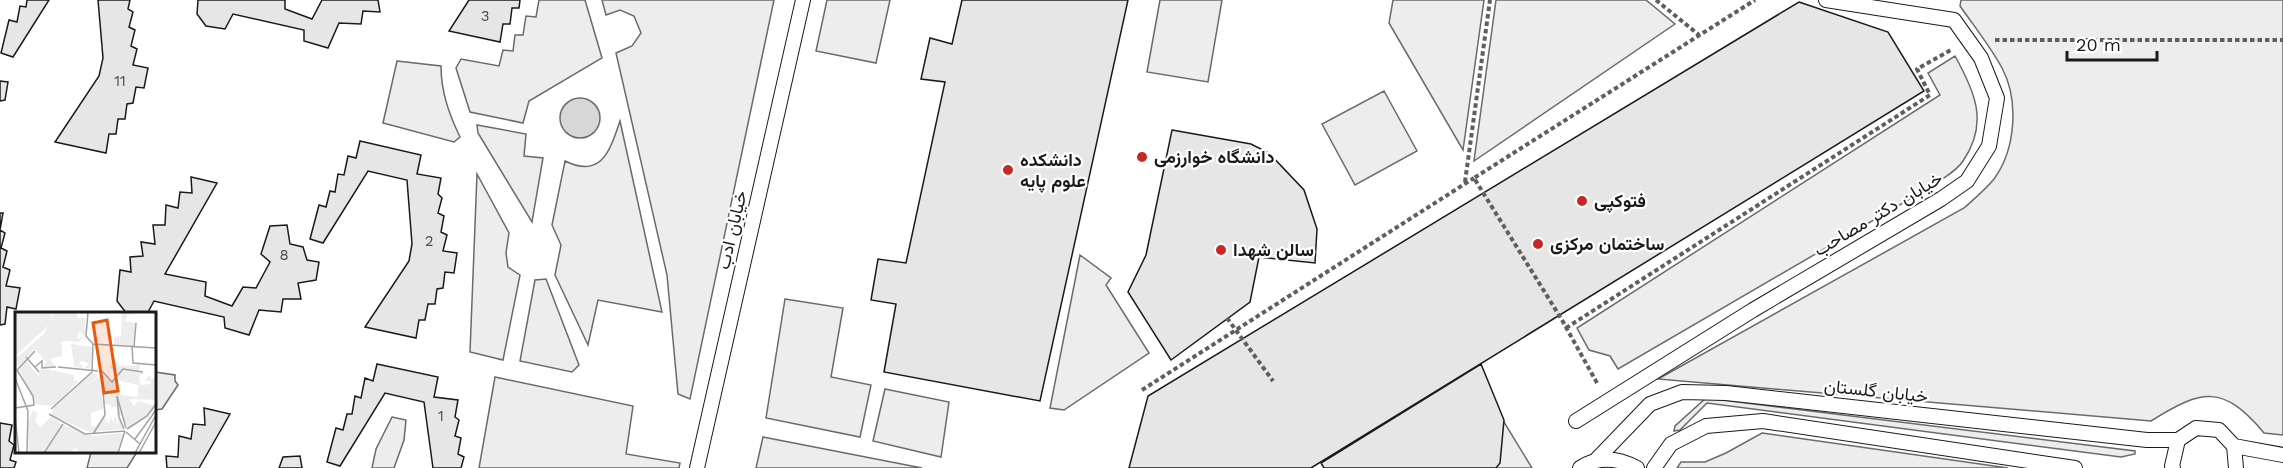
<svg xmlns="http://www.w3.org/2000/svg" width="2283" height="468" font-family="'Work Sans',Vazirmatn,sans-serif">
<rect width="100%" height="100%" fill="#fff"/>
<path fill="#ededed" stroke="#6a6a6a" stroke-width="1.5" d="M539 0H585L602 58 529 101 523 123 470 112 456 68 461 59 499 66 503 50 513 51 515 35H523L526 16 536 17Z
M602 0H774L690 399 678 394 667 275 616 53 632 46 641 33 634 16 620 10 606 15Z
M827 0H890L876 63 816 51Z
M1160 0H1222L1208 82 1147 72Z
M1393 0H1484L1463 150 1389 23Z
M1496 0H1646L1675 24 1474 161Z
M1961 0H2283V435L2264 433C2223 384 2202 389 2151 421L1658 379 1964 208C1974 199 1986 189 1994 179 2016 149 2019 100 2002 68 1990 46 1974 26 1960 6Z
M1955 56C1975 92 1989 123 1963 161 1957 171 1943 178 1934 185L1618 369 1610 356 1589 350 1577 328 1940 95 1928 73Z
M397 61 441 66C441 92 449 114 460 137L454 142 383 123Z
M1384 91 1417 151 1355 185 1322 124Z
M620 121 662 312 598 300 588 345 555 275 561 245 552 225 565 161C602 179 610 150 620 121Z
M477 125 526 134 524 156 543 158 532 222 478 133Z
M477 174 509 233 506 253 508 267 520 275 503 360 470 352Z
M1080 255 1111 278 1106 285 1149 353 1064 410 1050 408Z
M546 279 579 365 572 372 520 361 535 280Z
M785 299 843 308 831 377 871 385 860 437 766 418Z
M155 372 175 375V381L178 385 162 409 155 410Z
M495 377 633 406 626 454 680 463 679 468H479Z
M1482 386 1532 468H1476Z
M885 389 949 402 941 457 873 441Z
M1706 398 2135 451V454L2121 457 1707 403 1680 430 1674 431 1675 426Z
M392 417 406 420 404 440 394 468H372L376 449Z
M1762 433 2008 468H1677L1681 462H1705L1726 453Z
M763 437 922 468H756Z
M91 452H137L127 468H87Z"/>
<path fill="#d7d7d7" stroke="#6a6a6a" stroke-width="1.5" d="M560 118a20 20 0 1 1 40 0a20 20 0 1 1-40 0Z"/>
<path fill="#e6e6e6" stroke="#1a1a1a" stroke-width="1.5" d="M27 0H49L13 57 1 53 9 20 17 22 20 6 26 7Z
M98 0H130L128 9 133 12 129 27 135 30 131 46 137 49 133 65 148 68 144 88 136 87 133 103 127 104 125 119H118L116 134H109L106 153 55 142 99 76 103 58Z
M198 0H285V9L312 19 322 0H378L380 12 363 11 361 24 339 23 328 48 304 41V30L233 14 225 29 206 26 197 14Z
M469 0H520L519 8H512L510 24H503L500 42 449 31Z
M962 0H1128L1040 401 884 372 896 304 871 300 878 259 906 263 945 82 921 79 930 38 952 44Z
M1799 2 1888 32 1924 91 1311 468H1129L1148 396Z
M0 81 8 82 5 100 0 101Z
M1172 130 1251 144 1269 153 1304 190 1317 229 1315 263 1259 257 1250 302 1171 360 1128 292 1146 255Z
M360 141 421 155 417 174 441 178 438 194 442 198 438 213 444 216 441 232 447 235 443 251 457 253 454 273 445 272 443 288 437 289 435 304H428L425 320H419L416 338 365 327 409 261 412 244 407 180 368 171 323 243 310 239 319 205 326 207 330 191 335 192 338 174 344 175 348 156 356 158Z
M191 177 217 183 165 274 206 282 205 296 232 306 243 287 256 288 270 262 261 254 270 226 287 225 290 244 303 247 307 260 319 262 316 280 298 283 301 299H283L281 312 259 310 249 335 225 328 224 317 154 301 147 314H127L117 301 120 270 131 272 130 257 143 256 141 242 155 244 153 225H165L166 205 178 208 180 192 192 193Z
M0 213H3L0 230 5 233 1 248 7 251 3 267 10 270 6 286 20 288 16 309 7 307 5 324 0 325Z
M377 364 438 377 434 397 458 400 455 417 459 420 455 436 461 438 458 454 464 457 461 468H433L424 402 385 393 340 466 327 462 336 428 343 430 347 414H352L355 396 361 398 365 378 373 381Z
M1481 364 1504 420 1500 463 1496 468H1324L1321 463Z
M204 408 230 414 199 468H167L166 456 178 457 179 436 191 439 193 424 205 425Z
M0 423 12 425 9 441 14 445 10 460 16 462 14 468H0Z
M300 456 302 468H279L283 457Z"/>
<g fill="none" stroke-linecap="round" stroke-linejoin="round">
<g stroke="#1a1a1a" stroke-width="16">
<path id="lane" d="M1576 421 1753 310 1941 199 1967 181 1989 146 1997 98 1981 58 1954 20 1826 0
M2234 446 2283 455
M1596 460 1650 404 1682 392 1726 393 2147 440H2178
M697 468 803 0
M1580 468C1598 456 1618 458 1637 468
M1654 468 1671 444 1706 426 1763 421 2075 468
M2173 468 2172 466 2178 440 2196 428 2219 430 2234 446 2236 468"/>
</g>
<path stroke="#5f5f5f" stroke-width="4" stroke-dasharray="4.5 3" stroke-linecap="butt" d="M1656 0 1699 35
M1995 40H2283
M1465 182 1490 0
M1566 328 1930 95 1917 69 1951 50
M1597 383 1562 320 1474 178 1755 0
M1142 390 1474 178"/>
<use href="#lane" stroke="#fff" stroke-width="14"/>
<path stroke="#5f5f5f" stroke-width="4" stroke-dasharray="4.5 3" stroke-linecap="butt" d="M1227 318 1273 381"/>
</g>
<g fill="#c62828" stroke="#fff" stroke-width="2">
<circle cx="1142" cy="157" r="6"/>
<circle cx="1008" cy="170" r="6"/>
<circle cx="1582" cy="201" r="6"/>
<circle cx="1538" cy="244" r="6"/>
<circle cx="1221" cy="250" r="6"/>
</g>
<g text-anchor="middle" stroke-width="4.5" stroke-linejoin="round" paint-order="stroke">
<g font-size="15" fill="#4d4d4d">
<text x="485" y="21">3</text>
<text x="120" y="86">11</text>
<text x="429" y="246">2</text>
<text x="284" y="260">8</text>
<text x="441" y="421">1</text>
</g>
<g font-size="18" font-weight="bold" fill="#1a1a1a" stroke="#fff" text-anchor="start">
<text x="1154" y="163">دانشگاه خوارزمی</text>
<text x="1020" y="166">دانشکده<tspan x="1020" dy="21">علوم پایه</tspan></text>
<text x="1594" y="207">فتوکپی</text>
<text x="1550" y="250">ساختمان مرکزی</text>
<text x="1233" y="256">سالن شهدا</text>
</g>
<g font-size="18" fill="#1a1a1a" stroke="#fff">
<text transform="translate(1878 214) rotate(-31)" y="6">خیابان دکتر مصاحب</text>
<text transform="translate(732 230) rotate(-77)" y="6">خیابان ادب</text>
<text transform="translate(1876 391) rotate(6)" y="6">خیابان گلستان</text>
</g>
</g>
<g transform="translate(15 312)">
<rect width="141" height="141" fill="#fff"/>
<path d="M0 0H37L34 13 0 44ZM39 0H61L63 6H70L71 25 64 19 62 27 68 25 64 30 49 29 41 33 47 31V44L35 47 40 54 28 56 31 50 20 37 10 47 24 65V59L30 57 59 63V68L64 69 46 86 76 61 37 95 41 90 36 94 20 92 0 47 30 21ZM107 0H125L112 3 111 9 121 11 118 34 99 33V25L106 24ZM56 32 78 35 75 56H69L74 52 69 49 64 50 68 56 59 55ZM102 49 104 54 126 53 124 58 129 62 124 63 125 73 135 72 136 69 130 68 135 63 136 67 141 65V88L114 87 119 94 123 89 141 94 133 105 114 117 106 103H102V95H96L95 102 96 93 90 92 88 76V97L76 101V113L80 115 91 105 90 115 93 105V114L96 105 99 112V105H101L102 114 103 105 108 117 74 120 37 103 38 96 77 61 83 63 68 77 66 86 68 77 86 62 96 71 102 69 106 83 123 85V73L105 69 103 61 94 55ZM18 98 23 101 20 109 26 115 36 104 47 113 28 141H14L13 110ZM49 113 77 124 109 121 102 141H65L61 136 53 141H30Z" fill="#ededed"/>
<path fill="none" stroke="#a3a3a3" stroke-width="1.5" d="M73 0 71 24 78 32 77 60M78 32 141 36M117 34 118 51 141 53M119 35 121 11M11 45 24 60M20 55 27 49V56L41 55M43 55 83 59M87 59 97 70 108 57 128 60M0 66 13 99 12 141M88 79 90 103M0 96 19 93 18 84 2 58 20 39M36 97 77 60M34 102 70 122 110 119M0 105 4 141M109 117 104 105 102 84 111 116M112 117 132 104 141 92M111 120 125 132M78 122 90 103M120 127 141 98M29 141 48 112M103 141 110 119M120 141 141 103M124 141 141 110"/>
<path fill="#e8590c" fill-opacity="0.15" stroke="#e8590c" stroke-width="3" d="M92 8 103 79 89 81 78 11Z"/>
<rect width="141" height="141" fill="none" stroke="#1a1a1a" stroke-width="3"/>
</g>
<path d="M2067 51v9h90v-9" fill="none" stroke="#1a1a1a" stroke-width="3"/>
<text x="2076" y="51" font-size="18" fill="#1a1a1a" stroke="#ffffff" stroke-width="4.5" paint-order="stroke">20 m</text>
</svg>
